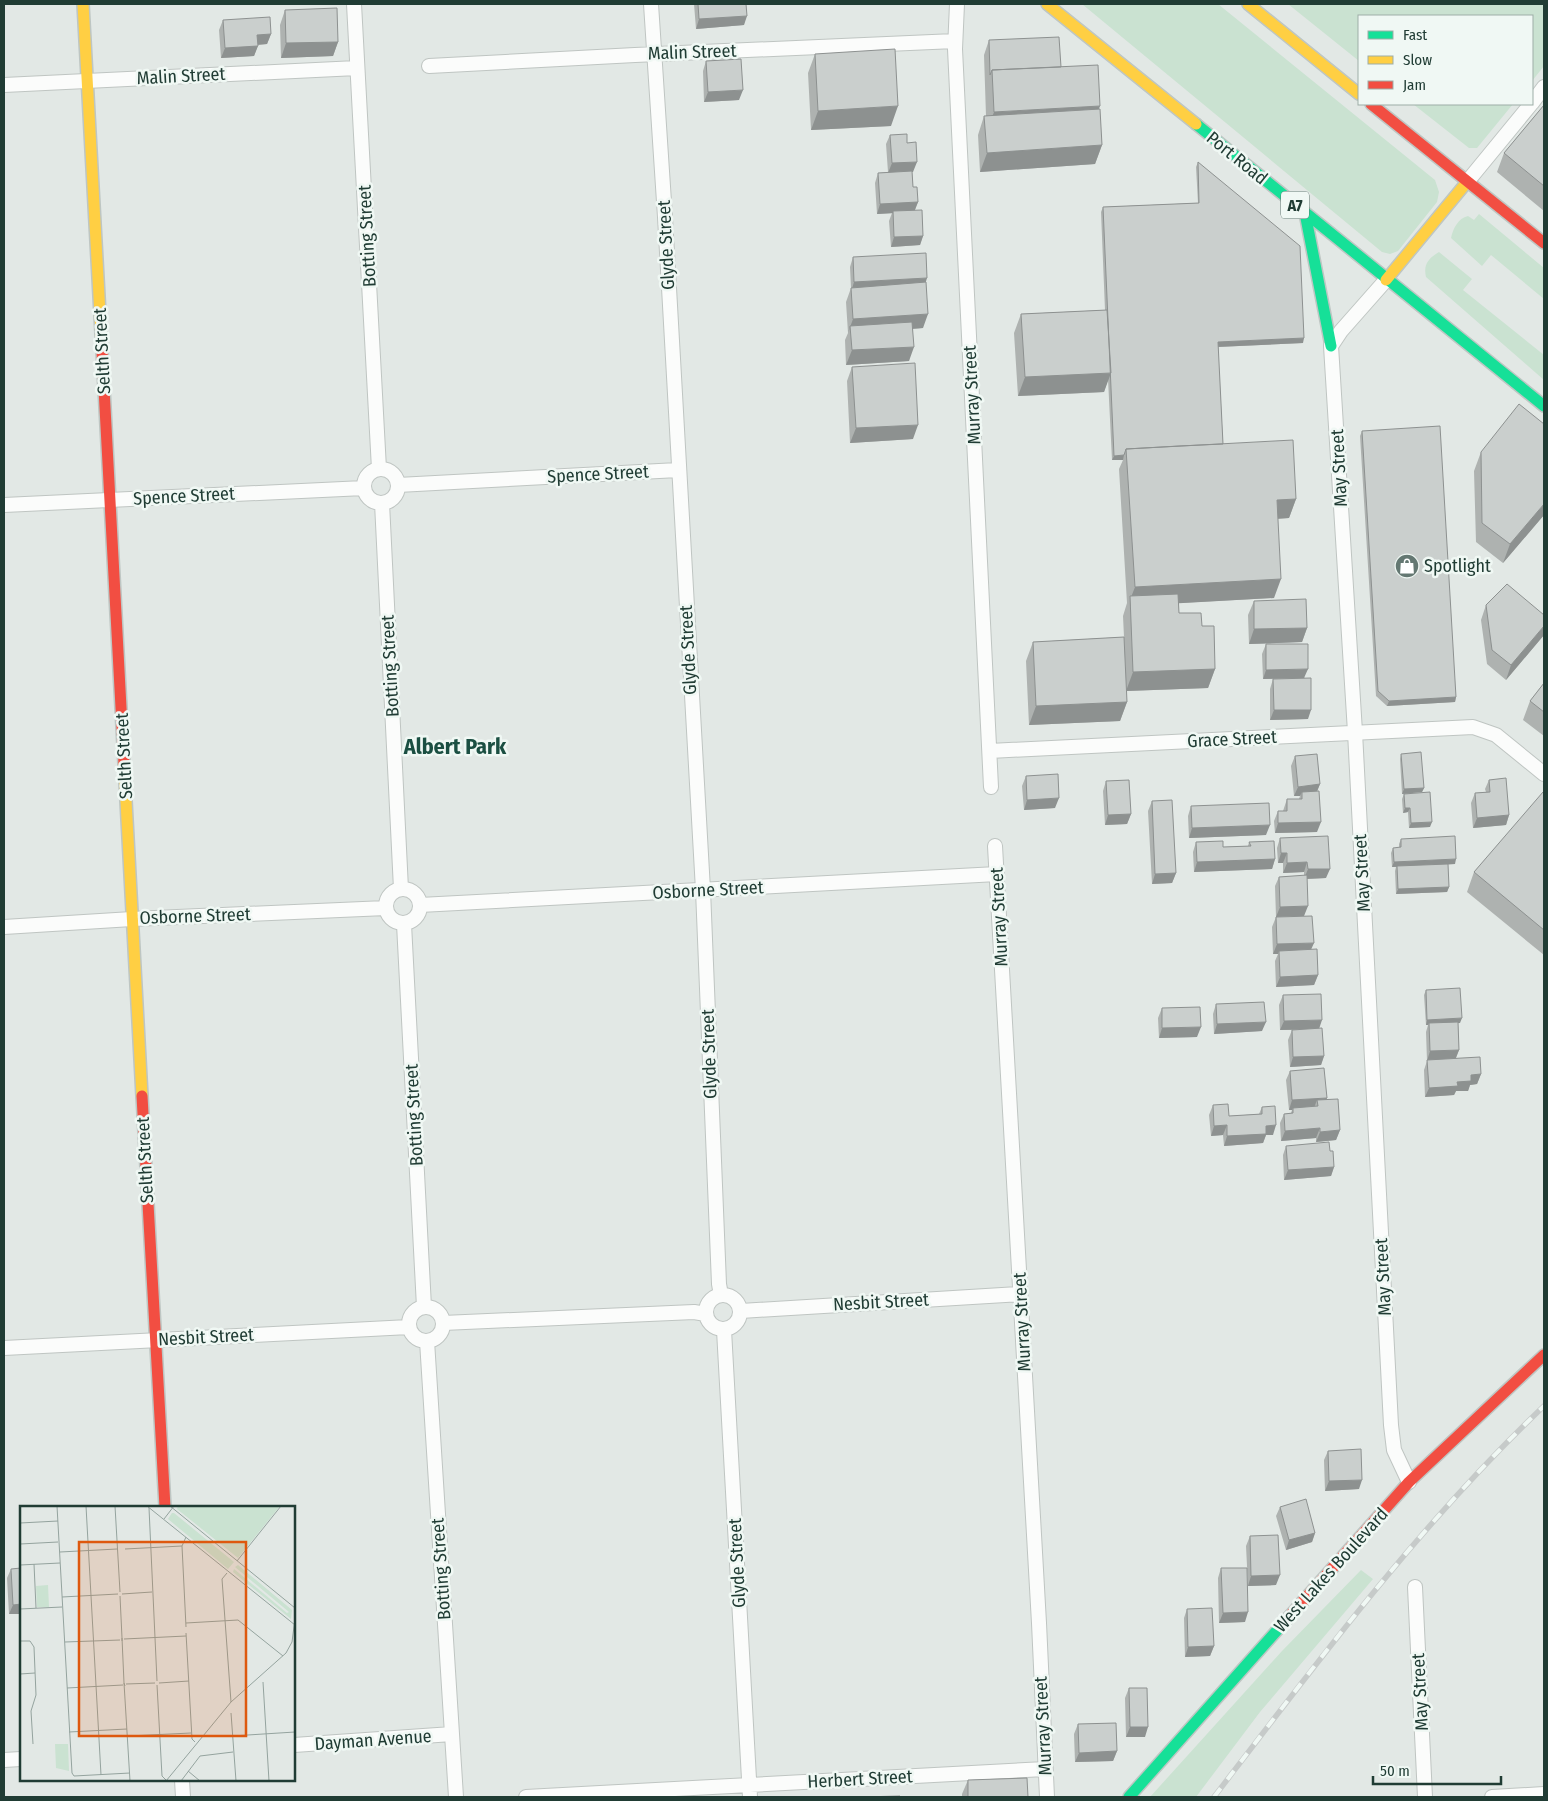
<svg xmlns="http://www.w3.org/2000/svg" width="1548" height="1801" font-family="'Fira Sans Condensed',sans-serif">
<rect width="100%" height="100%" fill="#e2e8e5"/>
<path fill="#cae2d1" d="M1082 4H1218L1435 180 1439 192 1437 202 1398 251 1390 254 1382 252Z
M1288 4H1544V66L1532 81V16H1359V61Z
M1413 104H1513L1477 148H1469Z
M1479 214 1544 268V299L1491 255 1482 266 1451 238C1453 229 1458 218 1468 216L1474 220Z
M1439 252 1472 279 1463 290 1544 355V380L1426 277C1423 264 1429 258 1439 252Z
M1361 1570 1373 1579 1260 1712 1196 1797H1150L1282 1651Z"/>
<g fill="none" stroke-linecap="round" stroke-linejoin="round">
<g stroke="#bfc5c2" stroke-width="16">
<path id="street" d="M354 4 379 469
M651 4 665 217 703 890 719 1284 721 1295
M957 4 955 49 991 787
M429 66 635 55 955 41
M4 85 357 68
M1532 103 1544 87
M1467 182 1531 104
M1386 280 1341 331 1331 346 1355 732 1391 1425 1394 1450 1409 1482
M364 486a17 17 0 1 1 34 0a17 17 0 1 1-34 0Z
M398 485 678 470
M382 503 401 889
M4 505 364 488
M990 751 1473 727 1496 735 1544 774
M995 846 1039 1623 1047 1797
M386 906a17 17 0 1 1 34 0a17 17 0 1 1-34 0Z
M420 905 997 874
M404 924 424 1307
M4 927 132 919 386 908
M706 1312a17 17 0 1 1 34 0a17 17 0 1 1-34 0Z
M409 1324a17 17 0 1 1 34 0a17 17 0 1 1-34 0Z
M741 1311 1020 1294
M443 1323 694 1312 706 1314
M724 1330 750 1797
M427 1341 456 1797
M4 1348 409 1327
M1415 1587 1425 1797
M294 1745 452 1734
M4 1760 21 1759
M182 1780 183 1797
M526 1797 1045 1769
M1492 1797 1544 1794"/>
</g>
<g stroke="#bec6c3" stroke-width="14">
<path id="fast" d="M1196 124 1544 406
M1305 213 1331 346
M1129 1797 1288 1618"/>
</g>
<g stroke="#bec6c3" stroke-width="14">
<path id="slow" d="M83 4 102 351
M1047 4 1196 124
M1248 4 1359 94
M1386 280 1467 182
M124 764 142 1096"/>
</g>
<g stroke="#bec6c3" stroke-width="14">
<path id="jam" d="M1371 104 1544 243
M102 351 124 764
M142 1096 165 1507
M1288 1618 1409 1482 1544 1355"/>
</g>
<use href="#street" stroke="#fbfcfb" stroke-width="14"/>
<use href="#fast" stroke="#16e098" stroke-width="11"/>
<use href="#slow" stroke="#ffcf43" stroke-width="11"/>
<use href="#jam" stroke="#f24e42" stroke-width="11"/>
<g stroke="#c6cac9" stroke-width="5.5">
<path id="rail" d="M1214 1797C1317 1662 1420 1524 1544 1406"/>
</g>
<use href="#rail" stroke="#f0f8f4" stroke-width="4" stroke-dasharray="11" stroke-linecap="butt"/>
</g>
<path fill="#aeb2b0" d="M694 4H746L744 25 696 29Z
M285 10 338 42 333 56 281 58 280 25Z
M223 20 271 34 267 44 258 45 254 56 221 58 219 30Z
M989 40 1061 67 1099 109 1102 145 1095 164 980 172 978 135 984 116H986L984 55Z
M815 54 891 126 811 130 808 73Z
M706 61 739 100 704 102 703 71Z
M1544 105V211L1497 172 1504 153Z
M890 135 907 143 913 172H912L913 187 918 202 915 210 923 236 920 245 891 247 889 221 892 213 877 214 875 183 878 173 888 172 886 144Z
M1198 162 1303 343 1218 347 1223 444 1296 499 1289 518 1278 519 1274 598 1179 603V613L1202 626 1215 669 1208 688 1126 691 1127 702 1120 721 1029 725 1026 661 1033 642 1124 637 1123 616 1127 603 1119 469 1123 460H1112L1108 379 1104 392 1018 396 1014 333 1021 314 1105 310 1101 212 1103 207 1198 203 1196 167Z
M853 257 926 282 923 328 913 329 909 361 846 365 845 340 848 333 846 302 851 288 850 267Z
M852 367 913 439 850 443 847 381Z
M1362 431 1456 697 1455 702 1387 706 1376 696 1360 436Z
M1481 452 1544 515 1503 563 1476 542 1474 471Z
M1254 601 1307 628 1302 642 1249 644 1248 615Z
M1486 605 1544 615V635L1506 680 1487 664 1481 620Z
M1266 644 1305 678 1308 719 1270 720V689L1273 679H1263L1262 654Z
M1544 683V736L1523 720 1530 701Z
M1401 754 1424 788 1422 792 1410 793 1430 827 1409 828 1408 812 1403 813 1402 799 1404 794H1402L1400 759Z
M1295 756 1320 784 1317 791V832L1275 833 1274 821 1278 811H1283L1287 799H1299L1300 796H1294L1291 766Z
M1026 776 1055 808 1024 810 1022 786Z
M1489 780 1509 815 1506 825 1473 828 1471 803 1475 793 1486 792 1485 789Z
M1106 781 1131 814 1127 824 1105 825 1103 791Z
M1544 793V955L1467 892 1474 872Z
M1152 801 1176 873 1172 883 1152 884 1148 811Z
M1191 806 1266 835 1189 838 1188 816Z
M1280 838 1326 878 1307 879 1304 916 1276 917 1275 886 1279 877 1304 876V872L1283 873V863H1278L1277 848Z
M1401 839 1455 864 1437 865 1449 887 1447 892 1396 894 1395 871 1396 867H1392L1391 853 1393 848H1399V844Z
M1196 842 1223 847 1248 846 1249 842 1275 859 1272 869 1194 872 1193 852Z
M1276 917 1311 949 1318 975 1314 985 1276 987 1275 961 1278 954H1273L1272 927Z
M1426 990 1460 1023H1458L1459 1050 1456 1058 1481 1074 1477 1084 1470 1085 1468 1091H1456L1454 1095 1425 1097 1424 1070 1427 1061 1426 1032 1428 1025H1426L1424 995Z
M1283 995 1319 1029 1324 1056 1321 1065 1290 1067 1288 1040 1292 1030H1280L1279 1005Z
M1216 1004 1262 1031 1214 1034 1213 1014Z
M1162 1008 1197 1037 1159 1038 1158 1018Z
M1290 1071 1327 1098 1326 1099 1340 1130 1336 1140 1316 1142V1138L1281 1141 1280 1123 1284 1114 1291 1113 1292 1110H1289L1286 1080Z
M1213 1105 1229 1116 1259 1114 1262 1107 1273 1135H1266L1263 1143 1224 1146 1223 1135 1211 1136 1209 1115Z
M1286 1146 1330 1151 1334 1167 1331 1176 1284 1180 1283 1155Z
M1328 1451 1359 1489 1325 1491 1324 1460Z
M1280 1507 1315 1533 1312 1542 1286 1550 1276 1516Z
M1250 1536 1276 1585 1248 1586 1246 1546Z
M1221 1568 1245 1622 1219 1623 1218 1578Z
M11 1569 21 1614H9L7 1578Z
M1187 1609 1214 1646 1210 1656 1185 1657 1184 1618Z
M1129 1688 1145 1737H1126L1125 1698Z
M1078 1724 1117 1751 1113 1761 1075 1762 1074 1734Z
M968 1780 1028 1797H962V1794Z"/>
<path fill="#8d9190" d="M747 16 744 25 696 29 699 19Z
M271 34 267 44 253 45 257 35Z
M338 42 333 56 281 58 286 43Z
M258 46 254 56 221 58 225 48Z
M743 90 739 100 704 102 708 92Z
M898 106 891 126 811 130 818 111Z
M1100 106 1093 125 987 131 994 112Z
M1102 145 1095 164 980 172 987 153Z
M917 162 913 172 888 173 892 163Z
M918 202 914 212 877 214 880 204Z
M923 236 920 245 891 247 894 237Z
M927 278 924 288 851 292 854 282Z
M928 314 923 328 851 333 850 326 848 333 853 319Z
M1304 338 1303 343 1216 347 1218 342Z
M914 347 909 361 846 365 852 350Z
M1111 373 1104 392 1018 396 1025 377Z
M918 425 913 439 850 443 856 428Z
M1124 455 1123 460H1112L1114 456Z
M1296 499 1289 518 1270 519 1277 500Z
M1544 504V515L1503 563 1510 544Z
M1281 579 1274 598 1130 606V600L1135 587Z
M1544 626V635L1506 680 1511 665Z
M1307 628 1302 642 1249 644 1254 629Z
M1215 669 1208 688 1126 691 1133 672Z
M1308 669 1304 678 1263 679 1266 670Z
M1456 697 1455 702 1387 706 1389 701Z
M1127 702 1120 721 1029 725 1036 706Z
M1274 710H1311L1308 719 1270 720Z
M1320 784 1316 794 1302 792 1300 796H1294L1298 787Z
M1424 788 1422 792 1402 794 1404 789Z
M1059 798 1055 808 1024 810 1027 800Z
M1405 808H1410L1408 812 1403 813Z
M1131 814 1127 824 1105 825 1108 815Z
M1509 815 1506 825 1473 828 1477 818Z
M1321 822 1317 832 1275 833 1278 823Z
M1432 822 1430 827 1409 828 1411 823Z
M1270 825 1266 835 1189 838 1192 828Z
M1281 853H1287L1283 863H1278Z
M1275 859 1272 869 1194 872 1197 862Z
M1456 859 1455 864 1392 867 1394 862Z
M1307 862 1304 872 1283 873 1287 863Z
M1308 869H1330L1326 878 1304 879Z
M1176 873 1172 883 1152 884 1155 874Z
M1449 887 1447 892 1396 894 1398 889Z
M1308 906 1304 916 1276 917 1280 907Z
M1314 943 1310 952 1279 951 1278 954H1273L1277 944Z
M1318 975 1314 985 1276 987 1280 977Z
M1462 1018 1460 1023 1429 1025V1023L1428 1025H1426L1427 1020Z
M1322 1020 1319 1029 1280 1030 1284 1021Z
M1266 1022 1262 1031 1214 1034 1217 1024Z
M1201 1027 1197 1037 1159 1038 1162 1028Z
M1459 1050 1455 1060 1427 1061 1430 1051Z
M1324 1056 1321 1065 1290 1067 1293 1057Z
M1481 1074 1477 1084 1470 1085 1468 1091H1456L1454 1095 1425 1097 1429 1088 1457 1082 1471 1075Z
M1327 1098 1323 1107 1318 1106 1317 1100 1314 1108H1293L1292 1110H1289L1292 1100Z
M1227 1125 1223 1135 1211 1136 1214 1126Z
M1276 1125 1273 1135H1266L1263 1143 1224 1146 1227 1136 1266 1126Z
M1320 1128 1316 1138 1281 1141 1285 1131Z
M1340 1130 1336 1140 1316 1142 1320 1132Z
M1334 1167 1331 1176 1284 1180 1288 1170Z
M1362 1480 1359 1489 1325 1491 1329 1481Z
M1315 1533 1312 1542 1286 1550 1289 1540Z
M1280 1575 1276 1585 1248 1586 1251 1576Z
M21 1604V1614H9L13 1605Z
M1248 1612 1245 1622 1219 1623 1223 1613Z
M1214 1646 1210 1656 1185 1657 1188 1647Z
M1130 1727H1148L1145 1737H1126Z
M1117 1751 1113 1761 1075 1762 1079 1753Z"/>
<path fill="#cacfcd" stroke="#8d9190" d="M698 4H746L747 16 699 19Z
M337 8 338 42 286 43 285 10Z
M270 17 271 34 257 35 258 46 225 48 223 20Z
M1059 37 1061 67 992 70 990 75 989 40Z
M895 49 898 106 818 111 815 54Z
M741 59 743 90 708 92 706 61Z
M1098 65 1100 106 994 112 992 70Z
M1544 105V186L1504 153Z
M1100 109 1102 145 987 153 984 116Z
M907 134V143L916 142 917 162 892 163 890 135Z
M1198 162 1300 246 1304 338 1218 342 1223 444 1179 446 1126 449 1124 455 1114 456 1103 207 1199 203Z
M912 171 913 187H917L918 202 880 204 878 173Z
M922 210 923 236 894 237 893 211Z
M926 253 927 278 854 282 853 257Z
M926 282 928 314 853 319 851 288Z
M1107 310 1111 373 1025 377 1021 314Z
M912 322 914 347 852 350 850 326Z
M915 363 918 425 856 428 852 367Z
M1519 404 1544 424V504L1510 544 1482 523 1481 452Z
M1440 426 1456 697 1389 701 1378 691 1362 431Z
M1293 440 1296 499 1277 500 1281 579 1135 587 1126 449Z
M1507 584 1544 615V626L1511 665 1492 650 1486 605Z
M1178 594 1179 613H1201L1202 626H1214L1215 669 1133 672 1130 596Z
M1306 599 1307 628 1254 629V601Z
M1124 637 1127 702 1036 706 1033 642Z
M1266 644H1308V669L1266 670Z
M1311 678V710H1274L1273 679Z
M1544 683V712L1530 701Z
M1421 752 1424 788 1404 789 1401 754Z
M1317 754 1320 784 1298 787 1295 756Z
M1058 774 1059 798 1027 800 1026 776Z
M1506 778 1509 815 1477 818 1475 793 1490 792 1489 780Z
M1129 780 1131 814 1108 815 1106 781Z
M1319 791 1321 822 1278 823V811H1287V799H1302V792Z
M1430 792 1432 822 1411 823 1410 808H1405L1404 794Z
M1543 792 1544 793V930L1474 872Z
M1172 800 1176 873 1155 874 1152 801Z
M1269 803 1270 825 1192 828 1191 806Z
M1328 836 1330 869H1308L1307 862 1287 863V853H1281L1280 838Z
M1455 836 1456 859 1394 862 1393 848 1401 847V839Z
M1223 841V847L1251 846 1249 842 1274 841 1275 859 1197 862 1196 842Z
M1448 864 1449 887 1398 889 1397 866Z
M1307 875 1308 906 1280 907 1279 877Z
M1312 916 1314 943 1277 944 1276 917Z
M1317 949 1318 975 1280 977 1279 951Z
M1460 988 1462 1018 1427 1020 1426 990Z
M1321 994 1322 1020 1284 1021 1283 995Z
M1264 1002 1266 1022 1217 1024 1216 1004Z
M1200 1007 1201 1027 1162 1028V1008Z
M1458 1022 1459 1050 1430 1051 1429 1023Z
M1322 1028 1324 1056 1293 1057 1292 1030Z
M1480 1057 1481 1074 1471 1075V1081L1457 1082 1458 1086 1429 1088 1427 1060Z
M1324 1068 1327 1098 1292 1100 1290 1071Z
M1338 1099 1340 1130 1320 1132V1128L1285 1131 1284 1114 1293 1113V1108L1318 1106 1317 1100Z
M1228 1104 1229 1116 1262 1114V1107L1275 1106 1276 1125 1266 1126V1134L1227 1136V1125L1214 1126 1213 1105Z
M1329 1142 1330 1151H1333L1334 1167 1288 1170 1286 1146Z
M1361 1449 1362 1480 1329 1481 1328 1451Z
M1306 1499 1315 1533 1289 1540 1280 1507Z
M1278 1535 1280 1575 1251 1576 1250 1536Z
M21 1568V1604L13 1605 11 1569Z
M1221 1568H1247L1248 1612 1223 1613Z
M1212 1608 1214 1646 1188 1647 1187 1609Z
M1129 1688H1147L1148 1727H1130Z
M1116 1723 1117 1751 1079 1753 1078 1724Z
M1027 1778 1028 1797H968V1780Z
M900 1796V1797H861Z"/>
<defs>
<g id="shop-disc" transform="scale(1.25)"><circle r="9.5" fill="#647872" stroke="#f0f8f4"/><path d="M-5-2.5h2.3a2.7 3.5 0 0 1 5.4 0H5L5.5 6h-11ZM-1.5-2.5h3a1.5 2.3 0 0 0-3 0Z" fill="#fff"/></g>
</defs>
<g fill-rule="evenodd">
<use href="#shop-disc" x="1407" y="566"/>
</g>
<g text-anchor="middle" stroke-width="5" stroke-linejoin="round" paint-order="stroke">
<rect fill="#f0f8f4" stroke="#5e746e" stroke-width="1" x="1281" y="191.5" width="28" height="27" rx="4"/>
<g font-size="16" font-weight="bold" fill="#203c34">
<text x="1295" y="211">A7</text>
</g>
<g font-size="18" fill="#203c34" stroke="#f0f8f4">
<text transform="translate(692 52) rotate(-2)" y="6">Malin Street</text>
<text transform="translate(181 76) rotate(-3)" y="6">Malin Street</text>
<text transform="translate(1237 158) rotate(39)" y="6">Port Road</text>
<text transform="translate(367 236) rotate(-93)" y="6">Botting Street</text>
<text transform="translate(666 245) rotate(-93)" y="6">Glyde Street</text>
<text transform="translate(102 351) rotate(-93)" y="6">Selth Street</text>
<text transform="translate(972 395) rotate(-93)" y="6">Murray Street</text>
<text transform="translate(1339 468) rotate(-93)" y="6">May Street</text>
<text transform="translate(598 474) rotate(-3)" y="6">Spence Street</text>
<text transform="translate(184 496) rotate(-3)" y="6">Spence Street</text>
<text transform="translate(688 650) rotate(-93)" y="6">Glyde Street</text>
<text transform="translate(390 666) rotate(-93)" y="6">Botting Street</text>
<text transform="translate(1232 739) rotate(-3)" y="6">Grace Street</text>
<text transform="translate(124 756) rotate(-93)" y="6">Selth Street</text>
<text transform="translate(1362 873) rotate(-93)" y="6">May Street</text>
<text transform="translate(708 890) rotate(-3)" y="6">Osborne Street</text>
<text transform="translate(195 916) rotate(-2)" y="6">Osborne Street</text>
<text transform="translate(999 917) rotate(-93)" y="6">Murray Street</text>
<text transform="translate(709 1054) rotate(-92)" y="6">Glyde Street</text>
<text transform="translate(414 1115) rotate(-93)" y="6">Botting Street</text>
<text transform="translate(145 1160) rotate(-93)" y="6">Selth Street</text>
<text transform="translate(1383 1277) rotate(-93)" y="6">May Street</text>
<text transform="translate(881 1302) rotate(-3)" y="6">Nesbit Street</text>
<text transform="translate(1022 1322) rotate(-93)" y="6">Murray Street</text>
<text transform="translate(206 1337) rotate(-3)" y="6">Nesbit Street</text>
<text transform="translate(737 1563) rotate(-93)" y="6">Glyde Street</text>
<text transform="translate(441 1569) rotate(-94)" y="6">Botting Street</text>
<text transform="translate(1331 1570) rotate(-48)" y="6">West Lakes Boulevard</text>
<text transform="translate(1420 1692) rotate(-93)" y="6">May Street</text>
<text transform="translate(1043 1726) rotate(-93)" y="6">Murray Street</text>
<text transform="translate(373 1740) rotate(-4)" y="6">Dayman Avenue</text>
<text transform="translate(860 1779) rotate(-3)" y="6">Herbert Street</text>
</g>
<g font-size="18" fill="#203c34" stroke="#f0f8f4" text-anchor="start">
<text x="1424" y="572">Spotlight</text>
</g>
<g font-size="22" font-weight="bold" fill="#1b4f42" stroke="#f0f8f4">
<text x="455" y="754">Albert Park</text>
</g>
</g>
<g transform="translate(20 1506)">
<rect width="275" height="275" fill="#e2e8e5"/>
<path d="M158 0H260L218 52 157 3ZM152 7H154L214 56 208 63 148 13ZM218 59 272 104 271 113 213 66 214 63 267 107 269 106 215 61ZM28 79 29 101H17L16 80ZM35 238H48L49 265 36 262Z" fill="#cae2d1"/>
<path fill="none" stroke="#94a39e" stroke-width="1" d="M37 0 52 267 54 270 110 267M66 0 81 269M95 0 100 86M127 0 275 119M150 0 275 102M129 2 137 175M144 13 154 0M0 17 38 15M166 31 162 40 166 121M0 38 38 36M105 43 162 40M40 46 97 43M217 55 261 0M14 58 16 102M0 59 40 57M207 67 202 73 211 196M102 88 132 86M100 90 102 132M42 91 98 88M0 103 42 101M166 117 218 114 263 150M166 127 172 233 175 236M104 133 166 130M0 135H10L14 141 16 189 11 205 13 238M102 135V132L104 177M45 136 100 134M0 168 15 167M243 176 249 275M139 177 169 175M106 178 135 177M137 179 142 270 146 274M105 180 104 177 110 275M47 182 103 179M211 207 216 275M49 226 107 223M108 230 171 227M212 230 275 226M168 265 180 275M146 275 211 196 266 147 272 136 275 113M161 275 180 250 213 246"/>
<path fill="#de580e" fill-opacity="0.15" stroke="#de580e" stroke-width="2.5" d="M59 36H226V230H59Z"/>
<rect width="275" height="275" fill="none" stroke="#203c34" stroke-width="2.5"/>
</g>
<rect width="1548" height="1801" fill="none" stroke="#203c34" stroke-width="10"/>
<rect x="1358" y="15" width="175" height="90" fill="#f0f8f4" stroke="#9dada7"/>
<rect x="1368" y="31" width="25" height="8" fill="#16e098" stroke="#9dada7"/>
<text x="1403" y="40" font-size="15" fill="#203c34">Fast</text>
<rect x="1368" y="56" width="25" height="8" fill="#ffcf43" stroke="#9dada7"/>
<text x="1403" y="65" font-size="15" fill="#203c34">Slow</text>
<rect x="1368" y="81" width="25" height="8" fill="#f24e42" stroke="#9dada7"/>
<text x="1403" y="90" font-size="15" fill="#203c34">Jam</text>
<path d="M1373 1776v8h128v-8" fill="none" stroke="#203c34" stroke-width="2.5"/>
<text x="1380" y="1776" font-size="15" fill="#203c34" stroke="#f0f8f4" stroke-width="4" paint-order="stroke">50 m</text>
</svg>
